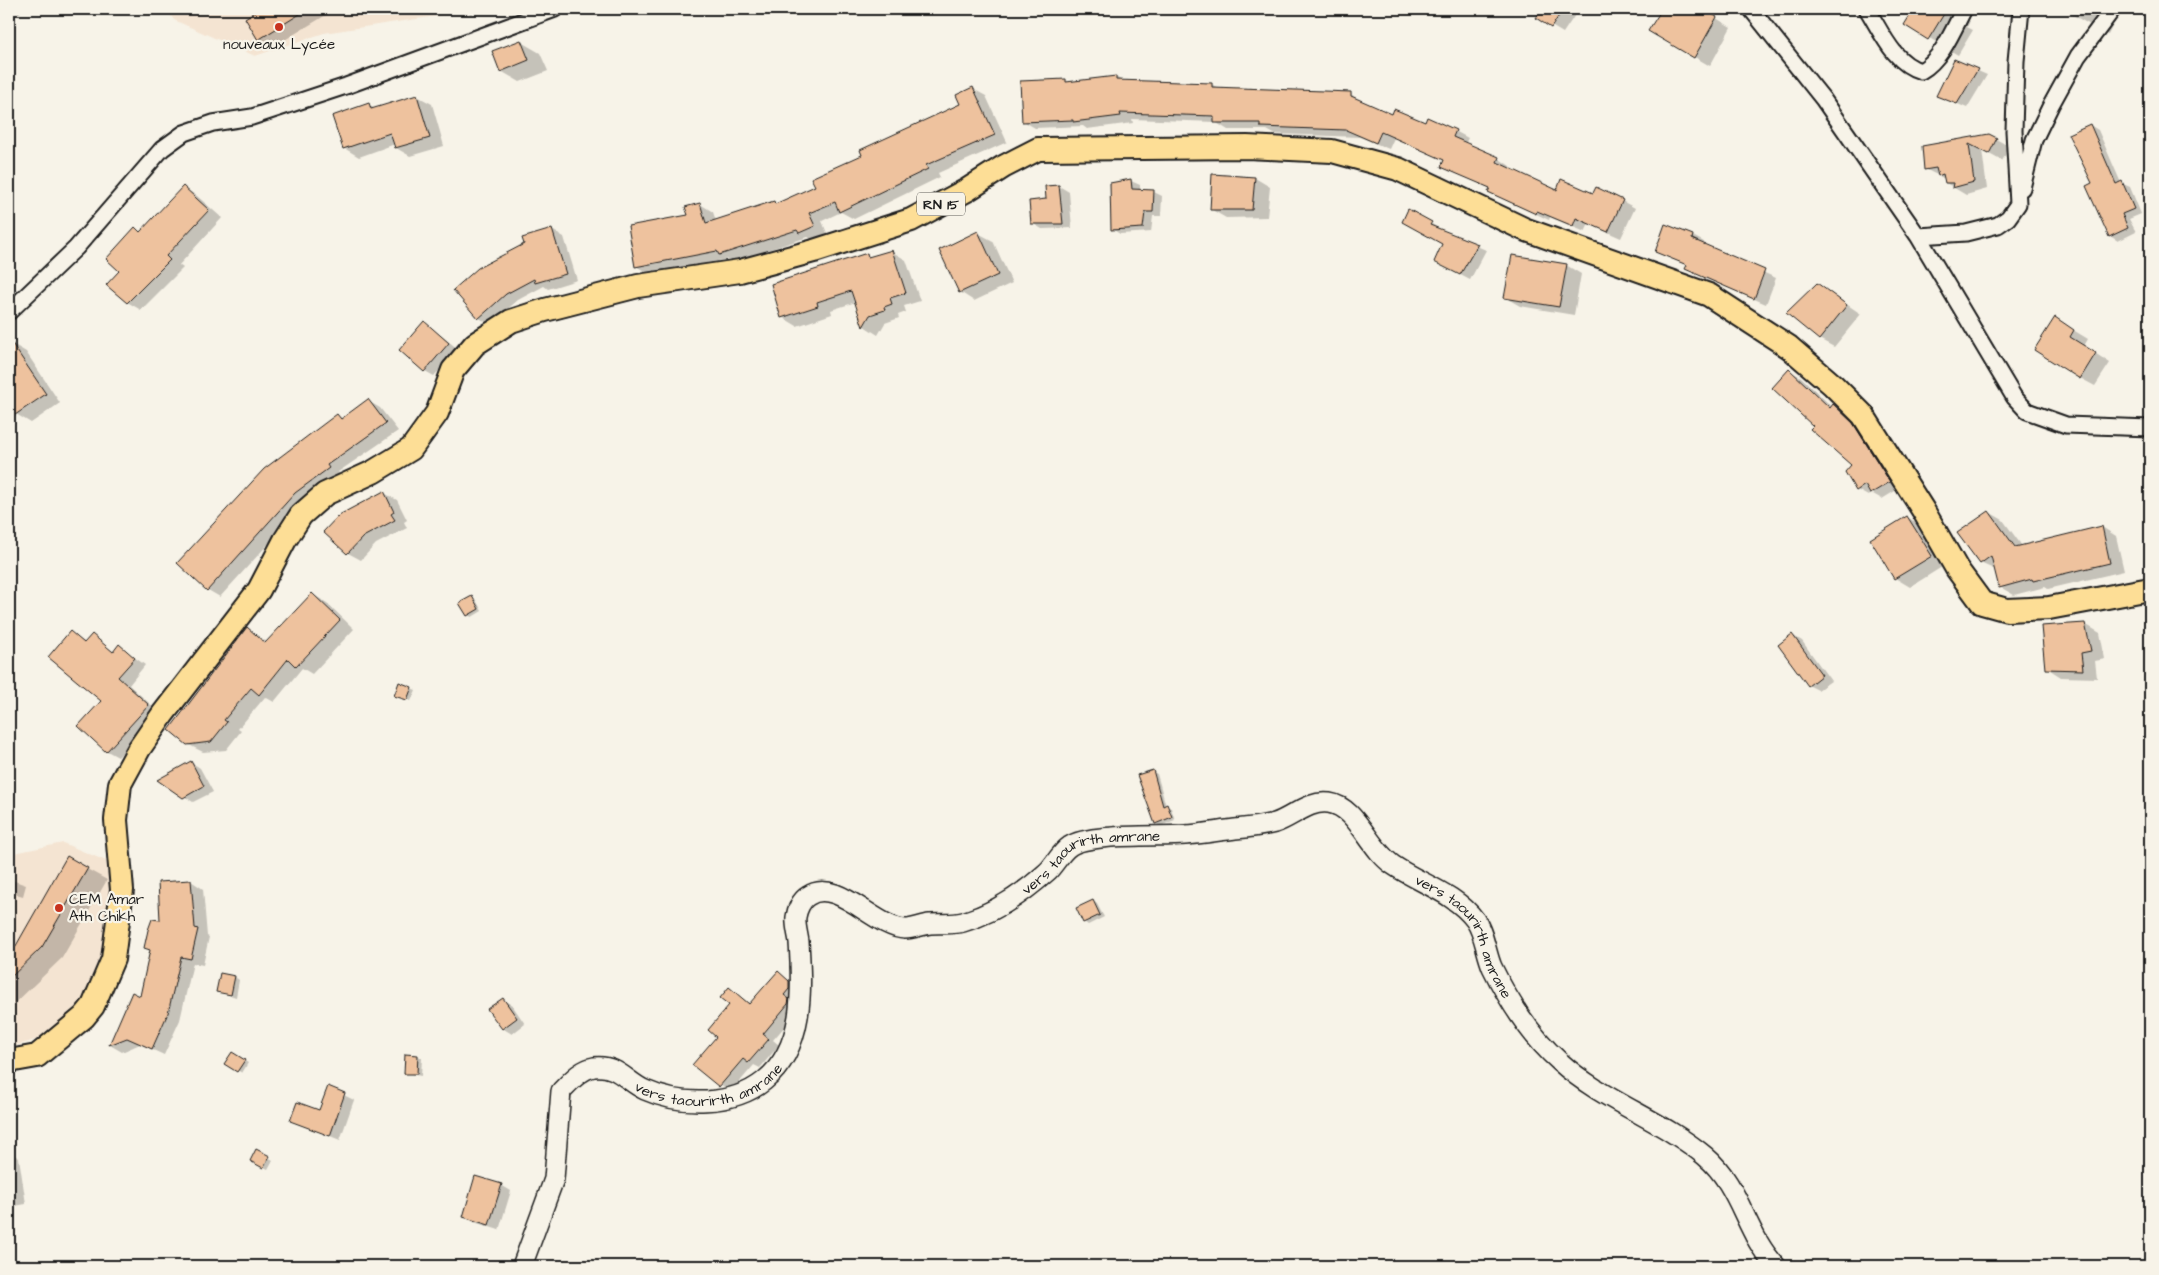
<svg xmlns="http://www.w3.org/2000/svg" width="2159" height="1275" font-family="'Architects Daughter',sans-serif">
<rect width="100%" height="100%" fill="#f7f3e8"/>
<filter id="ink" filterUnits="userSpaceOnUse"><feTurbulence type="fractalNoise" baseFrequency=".02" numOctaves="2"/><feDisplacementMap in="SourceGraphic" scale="10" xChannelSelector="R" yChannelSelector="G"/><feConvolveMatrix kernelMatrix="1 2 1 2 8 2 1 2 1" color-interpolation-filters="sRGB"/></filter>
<g filter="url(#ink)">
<path fill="#f4e4d2" d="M166 9H483L324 33 255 56 174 20Z
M63 843 111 863 107 947 96 985 69 1021 38 1039 9 1048V854Z"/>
<path fill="#0003" d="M9 9H23L19 13 9 11Z
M262 9H336L273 47 259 39 246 18Z
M461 9H481L471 14Z
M1543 9H1579L1563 33 1538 18Z
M1663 9H1701L1731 27 1710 66 1650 31Z
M1915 9H1972L1966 18 1970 21 1967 27 1973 30 1958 55 1906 24Z
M2062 9H2121L2108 35Z
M521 42 540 53 548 71 520 82 501 71Z
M1955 61 1987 75 1967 108 1937 95Z
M1116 77 1123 82 1211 84 1220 89 1351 94 1363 103 1392 115 1455 131 1468 138 1465 144 1498 158 1510 166 1509 169 1558 192 1594 195 1622 201 1635 208 1621 238 1589 224 1585 232 1550 217 1549 220 1502 198 1491 189 1443 166 1445 160 1394 138 1389 149 1360 137 1274 134 1267 130H1228L1215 122 1132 119 1133 123 1087 129 1083 126 1035 128 1023 121 1065 81 1070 83Z
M973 89 986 96 1007 142 938 173 940 177 854 219 841 212 822 221 827 233 813 240 808 237 733 261 728 259 649 274 636 266 700 204 713 212 716 221 774 203 777 204 816 186 863 155 962 104Z
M417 96 432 104 444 146 410 156 396 148 395 144 359 157 344 148 369 105 375 109Z
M2090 125 2098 130 2121 183 2130 187 2141 214 2129 219 2136 232 2118 241 2110 236Z
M1989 135 2010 147 2002 161 1982 150 1987 189 1966 195 1946 183 1945 179 1925 169 1923 147Z
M1214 175 1255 178 1270 187 1267 217 1226 218 1212 210Z
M1131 181 1140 185V191L1154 192 1162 196 1161 216H1153L1151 232 1120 234 1112 229Z
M1059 186 1069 192 1072 228 1042 229 1032 223 1047 200 1046 187Z
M183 187 197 196 222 218 179 265 183 268 141 310 127 302 120 271 135 229 142 233Z
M1409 211 1440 229 1439 230 1486 250 1470 280 1445 267 1443 244Z
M552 230 564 237 577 280 548 289 544 286 518 300 490 324 479 318Z
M978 233 993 241 1012 283 974 301 960 292Z
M1693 236 1704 242 1703 246 1776 278 1766 304 1698 275 1687 269 1688 266 1656 251Z
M891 251 906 260 920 301 904 306 906 312 898 315 899 318 885 323 878 335 864 326 856 302 831 310 832 314 797 326 782 317 867 255 872 258Z
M1566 265 1581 274 1574 315 1520 306 1506 298Z
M1817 284 1861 314 1834 347 1819 339Z
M2055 319 2088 339 2084 346 2110 363 2095 386 2080 378Z
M424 322 458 349 434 376 425 371Z
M11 343 26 352 60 403 31 423 16 414 9 403V345Z
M1789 371 1801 377 1832 407 1844 413 1864 431 1900 488 1882 499 1873 494 1868 496 1857 490 1852 465 1814 426Z
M368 401 380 408 398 431 338 472 340 475 308 500 220 597 208 590 337 416 344 419Z
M384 493 397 500 407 520 404 522 407 528 376 544 361 560 348 553Z
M1989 512 2003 520 2022 546 2102 527 2116 536 2124 571 2048 589 2045 587 2014 595 2000 587 1996 570 1980 563Z
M1907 517 1922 526 1945 565 1910 587 1895 578 1871 539Z
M312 594 327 603 354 629 312 674 302 668 274 702 265 697 238 729 241 731 226 750 203 752 187 744 247 629 267 642Z
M472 597 476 600 482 611 472 617 467 615Z
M2085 624 2100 633 2105 659 2095 661 2097 678 2061 677 2047 668Z
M70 633 86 643 92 636 114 652 119 646 145 665 129 685 160 713 118 757 107 751 103 701Z
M1792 635 1802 641 1831 681 1818 690 1808 685Z
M411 688 416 690 411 701 400 697Z
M191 762 200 768 213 792 193 802 184 796Z
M1153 772 1157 774 1166 806 1171 808 1175 820 1160 826 1156 823Z
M67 858 107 880 62 958 9 1009V961Z
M9 879 26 885 23 896 9 892Z
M191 881 203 889 207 936 209 937 203 965 193 963 180 1020 164 1055 140 1044 122 1052 110 1045 133 994 140 998 151 951 145 947 162 922 159 884Z
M1093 901 1097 904 1104 917 1088 925 1084 922Z
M778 972 800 988 798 1011 773 1040 779 1045 760 1068 754 1065 731 1092 694 1064 717 1037 731 1005 729 989 751 1004Z
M235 977 239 980 236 997 217 991Z
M503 1000 512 1005 525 1024 512 1034 502 1028Z
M232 1053 248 1063 242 1073 226 1063Z
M418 1056 422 1058 421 1076 405 1073Z
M329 1088 354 1100 340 1140 291 1120 320 1112Z
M257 1151 273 1160 268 1169 251 1160Z
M9 1152 19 1158 26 1204 9 1207Z
M501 1185 511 1191 499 1230 474 1222 464 1217Z"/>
<path fill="#eec29e" stroke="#1c1c1c" d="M259 9H308L258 40 245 18Z
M1542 9H1551L1560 14 1551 28 1536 18Z
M1662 9H1703L1717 17 1694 58 1648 31Z
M1914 9H1947L1928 40 1904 25Z
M521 40 529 60 500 72 492 51Z
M1954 59 1978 69 1957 104 1936 96Z
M1116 76V80L1212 83V87L1351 92V96L1392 114 1394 109 1425 122 1427 117 1456 130 1453 137 1499 157 1497 162 1557 190 1561 179 1593 193 1596 187 1623 200 1608 232 1576 218 1573 226 1537 211 1536 214 1488 192 1490 188 1441 167 1444 160 1381 132 1376 143 1346 130 1260 127V123H1214V116L1120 113 1121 116 1073 122V120L1022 122 1020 81 1066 79V82Z
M973 87 995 135 926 165 928 169 839 212 835 202 809 213 815 226 799 233 797 230 719 255 717 251 635 267 628 226 688 215 685 207 700 203 706 223 774 201 775 204 815 186 811 178 862 155 860 150 960 104 956 95Z
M417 95 430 138 395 148 390 133 343 149 332 116 369 103 371 109Z
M2090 124 2116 184 2122 181 2134 209 2122 214 2128 228 2109 237 2086 186 2092 183 2068 134Z
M1989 134 1997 138 1989 154 1969 144 1974 182 1952 188 1953 183H1945L1943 174 1938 176 1936 168 1924 170 1922 146Z
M1212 174 1255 177 1252 210H1210Z
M1131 179 1132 189 1154 190 1153 212H1145L1143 228 1111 230 1110 183Z
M1059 185 1063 224H1031L1029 201 1046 199 1045 186Z
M183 186 209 210 166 256 170 260 127 303 106 285 119 271 106 259 135 227 140 232Z
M1408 209 1432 222 1430 225 1478 244 1460 275 1434 262 1442 244 1402 222Z
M1665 224 1693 235 1692 239 1765 270 1754 299 1685 269 1687 265 1655 252Z
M552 229 566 274 535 283 534 279 506 294 478 319 453 290 478 268 524 244 522 238Z
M978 231 998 275 959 293 939 250Z
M892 250 906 293 890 298 892 304 884 307 885 310 870 315 863 327 851 291 817 302 818 306 781 318 771 284 867 253 868 257Z
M1512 255 1567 264 1559 307 1504 298Z
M1817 283 1847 305 1819 340 1786 313Z
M2055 317 2074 330 2070 337 2096 353 2080 379 2034 350Z
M424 321 449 343 424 372 399 350Z
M9 339 46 394 15 415 9 406Z
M1789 369 1830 408 1833 404 1853 423 1890 482 1870 494 1865 485 1856 491 1845 472 1851 465 1810 429 1813 426 1772 388Z
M368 399 386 423 327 465 329 468 295 493 207 591 177 563 264 469 337 414 341 419Z
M384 491 394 512 391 514 395 520 363 537 347 554 323 532 339 515Z
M1989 511 2015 547 2102 526 2110 563 2033 581 2032 579 1999 588 1991 556 1980 564 1957 533Z
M1907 516 1932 556 1894 579 1870 539Z
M312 593 340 620 296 667 288 659 259 695 251 688 224 720 227 722 211 742 187 745 169 730 247 627 265 643Z
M472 596 479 609 467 616 459 603Z
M2085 623 2091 651 2081 653 2083 670 2045 669 2041 626Z
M70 631 84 643 92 634 113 652 119 644 135 658 118 677 149 705 106 752 78 726 101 701 48 657Z
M1792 634 1822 675 1808 686 1778 645Z
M399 682 412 687 407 700 394 696Z
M191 761 204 786 183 798 157 780Z
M1153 770 1163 806 1167 804 1172 817 1155 824 1137 775Z
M67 856 88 868 42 947 9 979V958Z
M191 880 195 928 198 929 191 959 181 957 168 1013 152 1049 127 1038 109 1045 132 992 140 996 150 950 144 948 148 930 152 919 160 920 158 882Z
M1093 900 1100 915 1083 923 1076 908Z
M778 971 789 981V989L784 995 789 999 788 1004 763 1034 769 1039 748 1063 743 1059 719 1087 692 1065 716 1037 708 1030 729 1005 720 998 729 987 749 1004Z
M220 973 235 976 231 995 216 992Z
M503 998 517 1018 502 1029 487 1009Z
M232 1052 245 1060 237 1072 224 1064Z
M405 1054 418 1055 417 1074H404Z
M328 1086 345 1093 330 1136 290 1121 297 1102 319 1110Z
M256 1149 270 1156 263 1168 250 1161Z
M475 1176 502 1184 489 1225 463 1217Z"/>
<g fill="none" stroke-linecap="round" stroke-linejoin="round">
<g stroke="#1c1c1c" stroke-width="19">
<path id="minor" d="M1751 9 1823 99 1918 236 2014 397 2027 411 2066 425 2150 428
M1867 9C1881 31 1894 64 1921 71 1942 59 1953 30 1964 9
M2022 188 2034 140 2051 105 2078 56 2113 9
M1918 236 1966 233 1998 225 2008 218 2018 204 2014 131 2016 61 2021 9
M9 312 76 248 162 149 184 133 213 123 252 117 346 86 555 9"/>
</g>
<g stroke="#1c1c1c" stroke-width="22">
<g id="tertiary">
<path id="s1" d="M522 1266 554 1179 561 1091C570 1082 581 1069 594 1067 617 1064 627 1082 645 1090 681 1106 733 1106 764 1081 805 1048 802 989 799 942 798 934 795 925 796 917 797 910 801 900 808 896 836 876 875 928 905 929 913 929 922 925 930 924 941 923 952 925 963 922 994 913 1024 893 1048 871 1055 864 1061 852 1070 846 1088 833 1160 837 1185 835 1201 834 1218 831 1235 829 1248 828 1262 826 1275 823 1293 817 1309 800 1329 803 1357 807 1368 848 1393 865 1419 883 1455 893 1475 920 1484 932 1486 953 1492 967 1508 1000 1531 1036 1559 1061 1602 1101 1661 1119 1705 1156 1741 1186 1745 1234 1776 1266"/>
</g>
</g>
<g stroke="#1c1c1c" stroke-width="26">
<path id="primary" d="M9 1061 37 1056 84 1017 93 1006 113 959 122 890 116 820 120 784 139 749 163 714 259 590 285 540 301 515 325 494 373 472 411 449 437 413 453 370 475 344 511 321 545 310 638 286 740 271 814 251 911 220 967 190 1003 167 1038 149 1247 147 1332 151 1398 169 1524 229 1709 295 1789 347 1833 385 1863 415 1923 510 1957 569 1982 603 2007 610 2049 608 2150 589"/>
</g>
<use href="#minor" stroke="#f7f3e8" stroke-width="15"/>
<use href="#tertiary" stroke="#f7f3e8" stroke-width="19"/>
<use href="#primary" stroke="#fdde96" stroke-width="22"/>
</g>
</g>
<g fill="#c8321e" stroke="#f7f3e8" stroke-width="2">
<circle cx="279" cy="27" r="5"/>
<circle cx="59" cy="908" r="5"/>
</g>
<g text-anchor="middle" stroke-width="4.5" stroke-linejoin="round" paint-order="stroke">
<rect fill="#f7f3e8" stroke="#5e5c59" stroke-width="1" x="917" y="192.5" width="48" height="23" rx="4"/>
<g font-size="14" font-weight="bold" fill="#1c1c1c">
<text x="941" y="209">RN 15</text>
</g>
<g font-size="15" fill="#1c1c1c" stroke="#f7f3e8">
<text x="279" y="49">nouveaux Lycée</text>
<text x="69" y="904" text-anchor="start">CEM Amar<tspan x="69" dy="17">Ath Chikh</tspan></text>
</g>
<g font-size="15" fill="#1c1c1c" stroke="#f7f3e8">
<text dy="5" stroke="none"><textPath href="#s1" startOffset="916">vers taourirth amrane</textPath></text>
<text dy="5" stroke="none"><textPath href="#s1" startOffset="1365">vers taourirth amrane</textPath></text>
<text dy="5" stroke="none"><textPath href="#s1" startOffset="348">vers taourirth amrane</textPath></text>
</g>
</g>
<rect width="2159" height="1275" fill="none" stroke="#f7f3e8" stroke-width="30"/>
<rect x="15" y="15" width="2129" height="1245" fill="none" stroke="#1c1c1c" stroke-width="2" filter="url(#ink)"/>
</svg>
